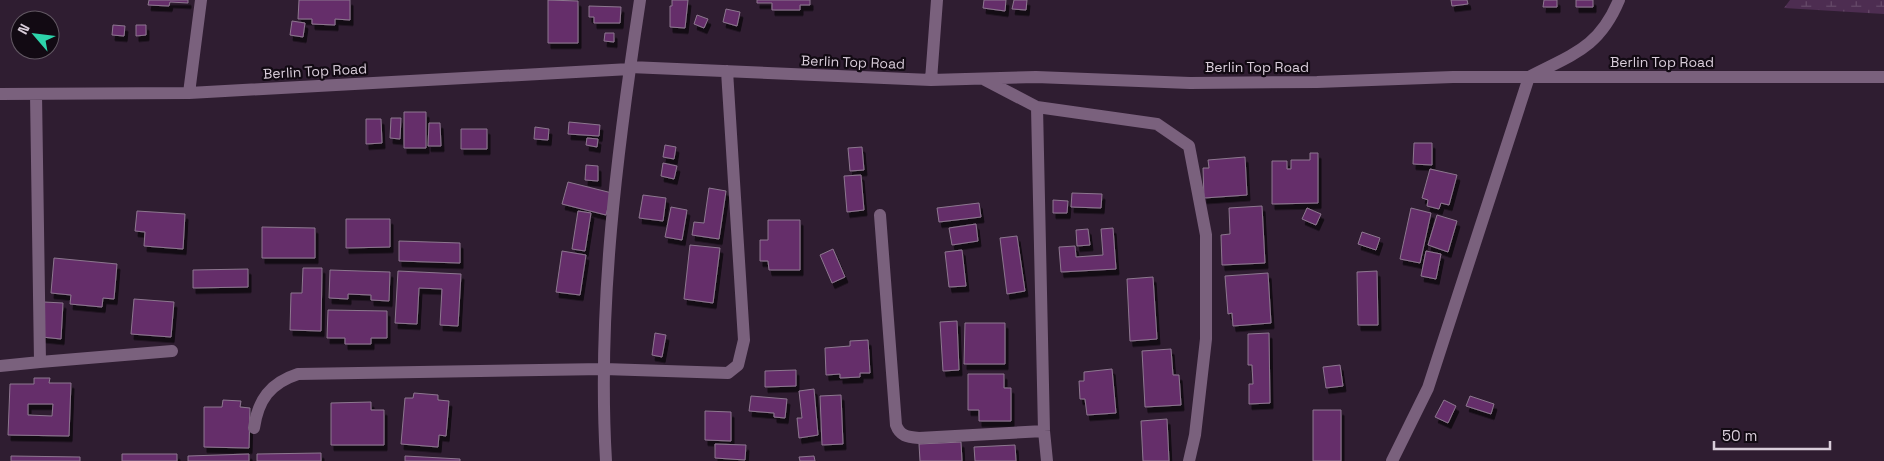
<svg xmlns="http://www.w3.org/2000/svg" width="1884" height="461" font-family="'Space Grotesk',sans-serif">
<defs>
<pattern id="wetland-marsh" width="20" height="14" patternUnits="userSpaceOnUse" patternTransform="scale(1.25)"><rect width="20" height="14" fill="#4d2d51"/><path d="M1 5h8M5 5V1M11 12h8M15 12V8" fill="none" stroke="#664a69"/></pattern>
<filter id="shadow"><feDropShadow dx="3" dy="5.5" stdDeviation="0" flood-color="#0009"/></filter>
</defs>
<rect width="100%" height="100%" fill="#2f1d31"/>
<path fill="url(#wetland-marsh)" d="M1790 0H1884V14L1784 8Z"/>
<path fill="#652f6b" stroke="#8d778f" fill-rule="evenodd" filter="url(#shadow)" d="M149 0H188V3L170 2 169 6 148 5Z
M299 0H350V20L335 19V25L312 24V19H298Z
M548 0 578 1V43H548Z
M672 0H688L685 28 670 27V6H672Z
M757 0H810V5H800V10H772V3H757Z
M984 0H1006L1005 11 983 8Z
M1014 0H1027L1026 10 1012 9Z
M1451 0H1467L1468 4 1452 6Z
M1544 0H1557V7H1543Z
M1576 0H1593V7H1576Z
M589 6 621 7 620 23H594V17H589Z
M726 9 740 12 737 26 723 22Z
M697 15 708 19 704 28 694 24Z
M292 21 305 23 303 37 290 35Z
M113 25 125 26 124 36 112 35Z
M136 25H146V35L136 36Z
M605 33H614V42L604 41Z
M404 112H426V148H404Z
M391 118H401L400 139 390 138Z
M366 119H381L382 143 366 144Z
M569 122 600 125 599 136 568 134Z
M429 123H440L441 146H428Z
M535 127 549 129 548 140 534 139Z
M461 129H487V149H461Z
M587 138 598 139 597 147 586 145Z
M1414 143H1432V165L1413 164Z
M665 145 676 147 674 159 663 157Z
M862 147 864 170 850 171 848 148Z
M1310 153H1318V203L1272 204V161H1287V169H1291V160H1310Z
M1245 157 1247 195 1204 198 1203 168H1209L1208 160Z
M663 163 677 166 674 179 661 176Z
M586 165 598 166V181L585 180Z
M1430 169 1457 175 1449 205 1441 203 1439 209 1427 206 1428 200 1422 198Z
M861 175 864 210 847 212 844 176Z
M568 182 612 193 606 215 562 204Z
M709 188 726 191 719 239 692 235 694 222 704 223Z
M1072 193 1102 194 1101 208 1071 207Z
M643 195 666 198 663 221 639 218Z
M1053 200 1068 201 1067 213H1053Z
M979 203 981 217 939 222 937 208Z
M1262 206 1265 263 1222 265 1221 235 1230 234 1229 208Z
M671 207 687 210 682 240 665 237Z
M1307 208 1321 214 1316 225 1302 219Z
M1411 208 1431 213 1420 263 1400 259Z
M137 211 185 214 183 249 144 246 145 232 135 231Z
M578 211 591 213 585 251 572 249Z
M1437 215 1457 221 1448 252 1428 245Z
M346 219H390V247L346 248Z
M768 220H800V270H769L768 261H760V240H768Z
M976 224 978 241 952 245 949 228Z
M262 227 315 228V258H262Z
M1113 228 1116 269 1061 272 1059 247 1075 246 1076 257 1103 255 1101 229Z
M1088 229 1090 245 1077 246 1076 230Z
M1362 232 1380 238 1376 250 1358 244Z
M1017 236 1025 291 1007 294 1000 238Z
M399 241 460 243V263L399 261Z
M690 245 720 248 713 303 684 299Z
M833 249 845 277 832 283 820 255Z
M962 250 966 286 949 287 945 252Z
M562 251 586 255 580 295 556 292Z
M1426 251 1441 254 1436 279 1421 276Z
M54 258 117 264 114 299 103 298 102 307 70 304 71 295 51 293Z
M303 268H322L321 331 290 330 291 293H302Z
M248 269V287L193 288V270Z
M330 270 390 272 389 301 371 300V295L348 294V299L329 298Z
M398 271 461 274 458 326 440 325 442 289 419 288 417 324 395 323Z
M1377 271 1378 325H1358L1357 272Z
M1268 273 1271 323 1233 326 1232 313 1228 314 1225 276Z
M1153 277 1157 339 1130 341 1127 279Z
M134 299 174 302 171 337 131 334Z
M44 302 63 303 61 339 42 337Z
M328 310 387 311V338H371V344H345V338H327Z
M957 321 959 370 943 371 940 322Z
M965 323H1005V364H964Z
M655 333 666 335 662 357 652 355Z
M1269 333 1270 403 1249 404V384H1253L1252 365H1248V334Z
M868 340 870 373H860V377L840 378V374L826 375 825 348 850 346V341Z
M1171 349 1173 375H1179L1181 405 1145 407 1142 351Z
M1340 365 1343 386 1326 388 1323 367Z
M1112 369 1116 413 1087 415 1085 399H1080L1079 381H1084V372Z
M796 370V386L765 387V371Z
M968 374H1004V388H1011V421H979V410H968Z
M34 378H50L49 383H71L69 436 8 435 10 384H34ZM28 404H53L52 416 28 415Z
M814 389 818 435 799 438 797 418H802L799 391Z
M414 393 438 395V400L449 401 446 436 439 435 438 447 401 444 405 398H413Z
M841 395 843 444 822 445 820 396Z
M751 396 787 399 785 418 774 417V413L749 411Z
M1470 396 1494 404 1491 414 1466 406Z
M223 400 241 401 240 407 250 408 249 448 204 447V407H222Z
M1444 400 1456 406 1448 423 1435 417Z
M371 402V410H384V445H331V403Z
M1313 410H1341V461H1313Z
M705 411 731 412V441L705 440Z
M1167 419 1169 461H1143L1141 421Z
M961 442 962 461H920L919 444Z
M715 444 746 445 745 460 715 458Z
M1015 445 1016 461H975L974 447Z
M321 453V461H257V454Z
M122 454H177V461H122Z
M249 454V461H188V456Z
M11 456 80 457V461H11Z
M405 456 460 459V461H405Z
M814 456 815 461H800L799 457Z"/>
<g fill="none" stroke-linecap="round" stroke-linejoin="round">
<path stroke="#7a617d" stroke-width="12" d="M630 67 931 80 1036 77 1190 83 1317 82 1453 77H1884
M931 80 937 0
M985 80 1037 107 1157 124 1189 146 1206 235V339L1195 435 1189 461
M189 93 201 0
M0 94 189 93 630 69
M1037 107 1044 431 1047 461
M880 215 896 425C900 436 907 437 919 438L1044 431
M40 362 172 351
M0 366 40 362 36 94
M254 428C258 400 270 383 298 374L604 369 728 373 738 365 744 340 727 71
M606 461C597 308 617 151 640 0
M1392 461 1428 388 1529 77C1573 54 1599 48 1619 0"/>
</g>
<g text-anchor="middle" stroke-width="4.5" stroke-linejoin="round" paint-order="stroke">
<g font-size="14" fill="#d9cdda" stroke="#120a13">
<text transform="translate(853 62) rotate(2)" y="5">Berlin Top Road</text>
<text x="1662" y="67">Berlin Top Road</text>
<text x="1257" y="72">Berlin Top Road</text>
<text transform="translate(315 71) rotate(-3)" y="5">Berlin Top Road</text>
</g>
</g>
<g transform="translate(35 35) rotate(298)"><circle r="24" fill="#120a13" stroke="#625863"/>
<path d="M0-4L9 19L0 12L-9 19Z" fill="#2dd4ab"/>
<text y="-8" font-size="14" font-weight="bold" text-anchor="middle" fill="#d9cdda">N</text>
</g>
<path d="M1714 441v8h116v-8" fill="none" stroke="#d9cdda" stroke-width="2.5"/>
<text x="1722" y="441" font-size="15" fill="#d9cdda" stroke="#120a13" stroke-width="4" paint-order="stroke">50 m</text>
</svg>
